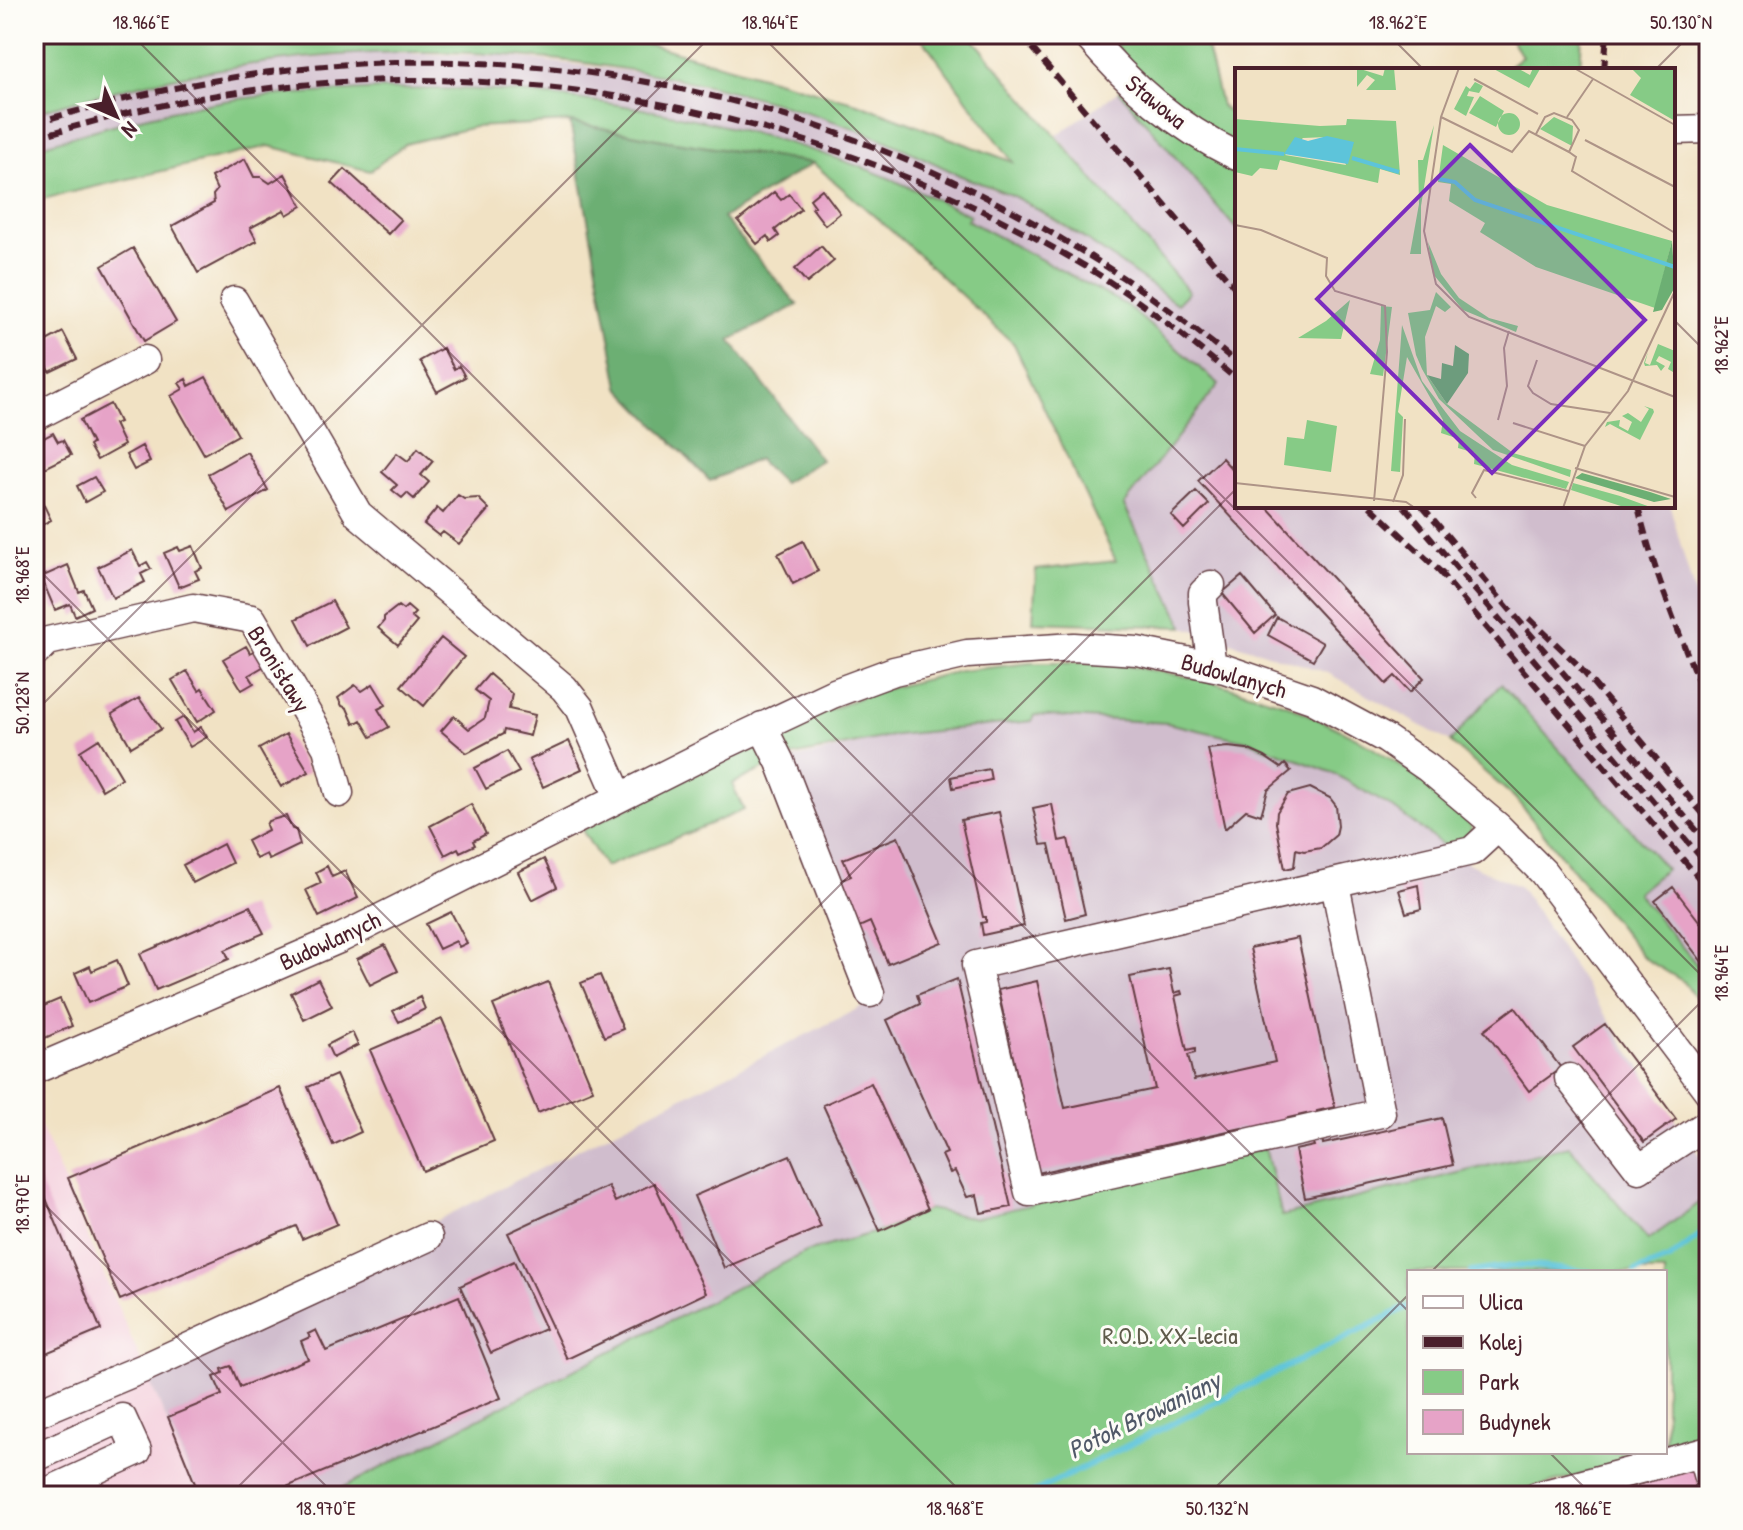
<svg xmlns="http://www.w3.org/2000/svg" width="1743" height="1530" font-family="'Patrick Hand',sans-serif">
<rect width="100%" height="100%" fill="#fdfcf7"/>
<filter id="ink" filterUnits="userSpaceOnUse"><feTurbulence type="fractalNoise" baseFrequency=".0125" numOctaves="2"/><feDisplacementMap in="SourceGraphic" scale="16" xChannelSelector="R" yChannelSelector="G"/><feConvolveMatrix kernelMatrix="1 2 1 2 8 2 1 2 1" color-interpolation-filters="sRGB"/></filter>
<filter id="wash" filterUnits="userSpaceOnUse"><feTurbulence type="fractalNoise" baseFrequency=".006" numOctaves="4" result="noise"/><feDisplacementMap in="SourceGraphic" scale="32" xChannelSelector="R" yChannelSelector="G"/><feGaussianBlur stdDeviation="1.8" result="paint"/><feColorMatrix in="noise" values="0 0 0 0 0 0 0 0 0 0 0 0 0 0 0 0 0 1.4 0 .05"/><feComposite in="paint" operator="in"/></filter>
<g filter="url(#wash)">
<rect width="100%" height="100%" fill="#f1e2c4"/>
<path fill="#f4cfdd" d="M39 1123 199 1496H34V1125Z"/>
<path fill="#d0bdcd" d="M373 53 503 56 643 73 728 91 809 113 883 140 987 187 1014 196 1106 253 1177 304 1188 292 1057 135 1119 91 1237 230V506H1670L1692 586 1709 627V979L1637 892 1665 869 1501 684 1450 742 1328 673 1184 627 1123 505 967 219 969 215 870 171 729 128 377 89 254 97 195 106 109 125 34 148V113L92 96 211 71 275 62Z
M1034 715 1167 723 1251 742 1333 773 1393 808 1470 864 1520 887 1709 1170V1196L1648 1240 1568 1146 1282 1216 1266 1148 975 1218 928 1209 880 1231 806 1252 326 1496H199L144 1368 873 1001 780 762 896 735 1032 721Z"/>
<path fill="#86cb86" stroke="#687558" stroke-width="2" fill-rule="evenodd" d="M34 34H563L652 45 857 103 1013 162 919 34H969L1189 292 1177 304C1125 267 1072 227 1015 197 998 188 977 183 959 175 934 163 908 150 882 139 726 77 540 46 373 53 258 58 143 80 34 113Z
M1106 34H1201L1205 40 1221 106 1237 118V230L1119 91 1134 66Z
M1507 34H1582L1580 70H1513L1509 66 1522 56Z
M377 89C412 90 447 88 481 90 613 98 745 124 869 170 903 183 936 200 970 215L967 220 1126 305 1219 384 1124 505 1184 627 1033 622 1036 570 1116 561 1014 344 910 247 813 163 668 141 570 122 474 127 405 144 370 171 269 146 34 201V148C106 126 179 105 255 97 295 93 336 92 377 89Z
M1030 663H1111L1206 680 1289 705 1357 738 1431 785 1470 819 1473 833 1451 851 1393 808 1333 773 1251 742 1167 723 1034 715 1032 721 896 735 788 757 732 784 744 810 605 867 582 830 793 725 873 692 960 671Z
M1501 684 1666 869 1637 893 1709 979V1017L1684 982 1644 958 1515 798 1450 742Z
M1569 1146 1648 1240 1709 1196V1441L1503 1496H326L806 1252 880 1231 928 1209 975 1218 1265 1148 1282 1216ZM1409 1272H1665V1452H1409Z"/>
<path fill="#6caf73" stroke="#5b674f" stroke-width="2" d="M570 122 668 141 813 163 723 218 798 305 730 340 821 460 783 483 758 459 710 481 619 387Z"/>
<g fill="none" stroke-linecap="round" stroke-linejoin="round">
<path stroke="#5dc4da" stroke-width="6" d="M1471 1272 1521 1265 1589 1272
M1635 1272 1669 1259 1709 1228
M1026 1496 1409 1306"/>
</g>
<g id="blocks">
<path fill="#e6a3c7" d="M245 159 254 177H261L270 183 285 174 302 206 287 215 284 210 250 228 257 241 198 273 172 226 214 203 213 195 217 190 211 177Z
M345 169 401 220 388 234 332 183Z
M822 189 840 213 825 225 812 208 815 206 810 199Z
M774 192 781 200 789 194 801 209 775 230 779 236 771 242 767 236 757 244 738 221Z
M821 246 834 261 807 283 795 269Z
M133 248 176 322 144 341 102 266Z
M63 332 77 359 50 372 37 346Z
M443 348 454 369 459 366 465 377 437 392 420 361Z
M206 377 238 435 204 454 171 396 183 389 179 383 186 379 189 386Z
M110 404 119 422 114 424 124 445 97 460 89 446 92 444 80 420Z
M53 433 58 442 63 440 71 455 43 469 34 451V443Z
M142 446 150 462 134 470 126 455Z
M418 448 433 461 421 475 429 482 414 499 407 493 402 498 392 490 397 485 382 472 397 453 408 461Z
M247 452 268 490 229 512 208 474Z
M1222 458 1237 475V506H1266L1424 678 1410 692 1395 676 1386 684 1198 481Z
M94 477 103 492 85 502 77 486Z
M37 491 51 520 34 529V493Z
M1196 491 1209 504 1184 529 1171 515Z
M458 495 464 499 478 498 489 509 459 544 443 532 439 536 424 524 437 508 443 513Z
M803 541 818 571 793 584 778 554Z
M193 546 202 568 195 571 199 579 179 587 164 553 178 547 180 551Z
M132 550 140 566 147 562 151 569 141 574 145 582 113 598 98 567Z
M68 565 79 592 84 590 92 608 75 616 70 604 55 610 41 577Z
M1242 576 1275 615 1255 633 1222 593Z
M332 601 346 627 310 646 296 619Z
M398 606 403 610 407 606 415 613 411 617 417 622 398 645 378 628 384 621V617Z
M1277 617 1323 643 1313 660 1268 635Z
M441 638 464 657 424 706 401 686Z
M246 646 250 653 255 650 266 665 249 675 254 683 242 690 223 659Z
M187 671 199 690 202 688 216 710 197 722 172 680Z
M489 674 512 694 509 709 535 715 532 728 530 736 504 730 503 734 467 753 441 731 454 716 469 729 485 718 489 701 475 690Z
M373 684 386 705 378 709 389 727 371 737 361 720 354 724 347 708 342 706 338 698 355 685 362 691Z
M139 698 161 729 131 747 112 714Z
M184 717 193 732 201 727 207 737 190 747 175 722Z
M286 734 309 772 281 787 259 749Z
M99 739 122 778 102 790 80 751Z
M569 741 582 769 543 787 529 760Z
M1228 747 1247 749 1265 757 1281 768 1285 764 1291 771 1268 790 1261 815 1246 810 1225 829 1208 749Z
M507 751 519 772 486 789 475 768Z
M989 769 991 780 953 788 951 777Z
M1310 788 1330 798 1336 806 1338 826 1336 835 1321 848 1304 851 1296 849 1294 867 1285 869 1276 823 1277 812 1288 794Z
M471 804 486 834 473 841 475 845 460 852 458 848 445 855 430 826Z
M1052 804 1059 841 1068 839 1085 914 1066 919 1049 844 1041 845 1033 808Z
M999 812 1024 926 983 935 981 923 986 922V917H983L961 820Z
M286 816 292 829 296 830 300 845 269 860 266 854 256 859 247 841 268 830 266 825 268 821Z
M898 837 942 942 888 964 870 922 857 928 837 882 851 876 843 859Z
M223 844 232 863 193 883 183 865Z
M544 859 557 887 532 900 518 872Z
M327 866 332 877 345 871 358 898 319 917 306 890 321 883 316 872Z
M1418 885 1421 909 1406 913 1399 890Z
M1673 887 1709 934V958L1703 963 1655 901Z
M250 906 264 933 225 950 229 959 156 990 140 954Z
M451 912 467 943 459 947 456 941 439 949 426 924Z
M1298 938 1335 1107 1317 1111 1318 1117 1307 1119 1306 1114 1288 1118 1289 1125 1244 1136 1242 1128 1033 1174 1028 1152 1034 1151 998 990 1037 981 1065 1108 1155 1089 1130 977 1169 969 1174 993 1181 991 1182 994 1175 996 1187 1051 1195 1049V1053L1188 1055 1194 1080 1275 1062 1250 948Z
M385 945 398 971 370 985 357 959Z
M117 960 128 986 88 1003 75 973 90 966 92 971Z
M600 975 623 1029 604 1037 581 983Z
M318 979 332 1006 304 1020 291 993Z
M957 979 1011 1207 981 1213 977 1195 967 1197 955 1171 950 1173 942 1155 947 1153 887 1020 920 1004 917 995Z
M548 982 593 1090 538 1113 493 1005Z
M420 997 425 1009 399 1022 393 1011Z
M60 999 72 1026 45 1038 34 1010Z
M1515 1007 1561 1068 1529 1091 1484 1030Z
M442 1019 494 1141 423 1171 370 1050Z
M1605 1024 1676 1119 1644 1142 1573 1047Z
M352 1032 358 1045 333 1058 327 1045Z
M336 1075 361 1132 333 1145 308 1087Z
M871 1083 928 1209 880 1231 823 1105Z
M280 1088 337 1224 302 1239 296 1226 120 1300 68 1178Z
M1442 1118 1453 1165 1305 1198 1295 1150 1314 1146 1312 1140 1322 1138 1323 1144Z
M790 1155 821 1227 724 1268 694 1196Z
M34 1170 101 1330 34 1358Z
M654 1183 706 1293 567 1359 508 1233 608 1186 615 1202Z
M514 1261 545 1329 491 1353 460 1286Z
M459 1296 501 1398 265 1496H200L168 1417 222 1395 214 1377 223 1373 222 1369 231 1366 240 1387 308 1359 301 1341 310 1337 308 1334 316 1330 326 1351Z
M1695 1468 1701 1488 1671 1496H1599Z"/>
</g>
</g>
<g filter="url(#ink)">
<use href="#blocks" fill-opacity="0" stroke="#633c42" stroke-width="2"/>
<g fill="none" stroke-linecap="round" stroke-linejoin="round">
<g stroke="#633c42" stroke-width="31">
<path id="minor" d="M1086 34C1131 87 1174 125 1237 156
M1673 130 1709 129
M234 301 358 514 564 688 580 708 619 797
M34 417 145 360
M1211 585 1203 593V602L1212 666
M34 654 48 641 193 608 252 619 327 748 339 793
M762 726 780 762 870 993
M1335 884 1381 1113 1029 1192 976 965 1472 851 1498 827
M34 1070 339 939 728 743 832 694 894 671 967 654 1074 647 1137 651 1225 669 1312 699 1386 739 1428 768 1498 827 1543 872 1709 1092
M1569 1078 1639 1169 1709 1123
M34 1414 144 1368 428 1237
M1701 1453 1709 1481
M34 1458 122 1418 137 1451 38 1496
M1537 1496 1709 1451"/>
</g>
<use href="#minor" stroke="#fff" stroke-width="28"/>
<path stroke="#4a1f2b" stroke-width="6" stroke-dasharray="12 6" stroke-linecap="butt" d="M1020 34 1237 290
M1604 70 1607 34
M34 123C151 89 273 65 395 62 707 55 999 165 1237 363
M34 138C106 117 179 99 254 90 543 53 845 120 1093 271 1144 303 1191 341 1237 380
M1370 506 1444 575
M1404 506 1709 867
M1422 506 1709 845
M1638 506C1654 575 1682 641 1709 707
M1438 570 1709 890
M1529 618 1576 663 1709 821"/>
</g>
</g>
<path fill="none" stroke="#4a1f2b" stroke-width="2" stroke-opacity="0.45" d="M131 34 1409 1312M760 34 1709 983M1388 34 1424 70M1655 70 1691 34M1673 319 1709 355M34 565 965 1496M34 713 713 34M34 1194 336 1496M1431 1272 1709 994M1549 1452 1593 1496M229 1496 1237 488M1207 1496 1409 1294"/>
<g text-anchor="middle" stroke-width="6" stroke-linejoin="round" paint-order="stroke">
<g font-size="24" fill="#4a1f2b" stroke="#fdfcf7">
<text transform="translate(1156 102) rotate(39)" y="8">Stawowa</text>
<text transform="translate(279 669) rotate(58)" y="8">Bronisławy</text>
<text transform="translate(1234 676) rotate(16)" y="8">Budowlanych</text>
<text transform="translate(330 941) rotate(-25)" y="8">Budowlanych</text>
</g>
<g font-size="24" fill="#5f5b4b" stroke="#fdfcf7">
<text x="1170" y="1344">R.O.D. XX-lecia</text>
</g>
<g font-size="26" font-style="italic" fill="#515968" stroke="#fdfcf7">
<text transform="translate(1144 1415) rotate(-26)" y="9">Potok Browaniany</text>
</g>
</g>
<g transform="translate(1235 68)">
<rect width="440" height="440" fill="#f1e2c4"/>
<path d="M122 0 148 8 150 0H159L161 22H131L140 12 132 7 122 19ZM257 0H282L295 7 298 0 305 1 294 20ZM396 0H440V53L395 27 406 10ZM240 14 248 18 244 25 234 23 232 28 239 29 231 48 219 41 231 18 235 21ZM245 28 269 43 261 59 234 45ZM263 56a11 11 0 1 1 22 0a11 11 0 1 1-22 0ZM319 49 338 58 337 78 305 61ZM0 51 85 58 111 57 112 51 161 53 165 107 145 101 143 115 45 92 42 102 25 100 17 108 0 104ZM92 69 101 72 111 97 50 87 68 70ZM199 57 186 138V186H175L184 136 183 92H188ZM208 77 312 137 437 173 420 240 301 199 245 164 250 155 214 133 216 116 203 114ZM193 174 206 206 224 230 254 250 283 258 281 264 228 242 198 206ZM201 224 216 239 210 244 201 238 190 269 192 307 212 336 278 385 336 402 335 409 258 382 204 331 187 301 181 287 173 245 195 242ZM115 232 106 271 63 270 91 253ZM146 238 157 239 148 308 135 306 145 272ZM167 257 187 313 225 363 277 397 334 414 331 421 239 396 240 385 223 380 224 371 206 365 208 352 172 289 163 344 168 349 165 404 156 403ZM423 276 440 283 438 304 433 301 436 294 424 288 421 293 430 298 426 303 422 297 410 298 409 295 413 284 410 295 415 297ZM409 338 418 341 419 344 405 372 375 356 370 359 372 354 385 352 384 358 393 363 397 354 387 348 393 345 406 354 414 341ZM72 352 102 358 96 404 49 397 52 369 69 371ZM338 415 385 428 418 440H392L336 422Z" fill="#86cb86" fill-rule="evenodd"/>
<path d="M437 173 440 219 427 242 418 244ZM220 277 234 286 233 305 212 336 192 307 206 311 207 295 218 298ZM347 405 415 424 436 431 419 434 340 410Z" fill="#6caf73"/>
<path d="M92 68 119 74 113 96 49 86 60 69 73 73Z" fill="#5dc4da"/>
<path fill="none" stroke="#5dc4da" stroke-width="4" d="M0 81 49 86M117 90 164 104M204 111 220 114 240 132 440 199"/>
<path fill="none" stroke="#ae9487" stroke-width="2" d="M224 0 206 49 189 163 201 216 234 249 440 329M339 0 440 57M239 11 303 46M206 49 277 84 294 63 334 84 344 62 337 52 319 45 310 49 301 66M332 49 358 11M350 72 440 119M334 84 341 89 337 103 440 165M0 157 26 162 92 190 91 208 100 223 150 238 152 284 139 433M302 292 293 318 298 325 316 336 375 345M263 352 272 318 269 280 274 263M278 355 350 378M340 400 440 429M0 415 171 434 180 440M241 430 237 425 249 402 333 423M158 434 168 407 170 351M328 440 350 378 393 323 440 223"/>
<path fill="#7b2cbf" fill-opacity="0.15" stroke="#7b2cbf" stroke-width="4" d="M235 77 410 252 257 405 82 231Z"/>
<rect width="440" height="440" fill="none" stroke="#4a1f2b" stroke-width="4"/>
</g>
<rect width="1743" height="1530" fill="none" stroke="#fdfcf7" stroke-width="88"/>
<rect x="1407" y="1270" width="260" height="184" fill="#fdfcf7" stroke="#b5a4a5" stroke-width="2"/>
<rect x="1423" y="1296" width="40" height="12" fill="#ffffff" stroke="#b5a4a5" stroke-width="2"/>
<text x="1479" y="1310" font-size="24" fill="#4a1f2b">Ulica</text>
<rect x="1423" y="1336" width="40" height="12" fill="#4a1f2b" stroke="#b5a4a5" stroke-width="2"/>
<text x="1479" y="1350" font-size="24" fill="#4a1f2b">Kolej</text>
<rect x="1423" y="1370" width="40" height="24" fill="#86cb86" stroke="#b5a4a5" stroke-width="2"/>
<text x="1479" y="1390" font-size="24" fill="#4a1f2b">Park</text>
<rect x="1423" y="1410" width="40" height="24" fill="#e6a3c7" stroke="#b5a4a5" stroke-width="2"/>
<text x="1479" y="1430" font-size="24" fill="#4a1f2b">Budynek</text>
<g transform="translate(116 116) rotate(135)" stroke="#fdfcf7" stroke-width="6" paint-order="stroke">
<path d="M0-6L14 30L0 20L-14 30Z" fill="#4a1f2b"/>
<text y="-12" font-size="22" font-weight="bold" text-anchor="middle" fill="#4a1f2b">N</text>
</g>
<rect x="44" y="44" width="1655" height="1442" fill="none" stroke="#4a1f2b" stroke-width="3"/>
<g font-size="20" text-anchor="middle" fill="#4a1f2b">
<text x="141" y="29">18.966°E</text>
<text x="770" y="29">18.964°E</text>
<text x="1398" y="29">18.962°E</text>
<text x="1681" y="29">50.130°N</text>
<text transform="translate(1721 345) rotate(-90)" y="7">18.962°E</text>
<text transform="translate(22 575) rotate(-90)" y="7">18.968°E</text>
<text transform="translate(22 703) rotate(-90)" y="7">50.128°N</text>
<text transform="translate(1721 973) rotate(-90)" y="7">18.964°E</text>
<text transform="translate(22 1204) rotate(-90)" y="7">18.970°E</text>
<text x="326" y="1515">18.970°E</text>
<text x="955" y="1515">18.968°E</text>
<text x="1217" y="1515">50.132°N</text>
<text x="1583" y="1515">18.966°E</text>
</g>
</svg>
